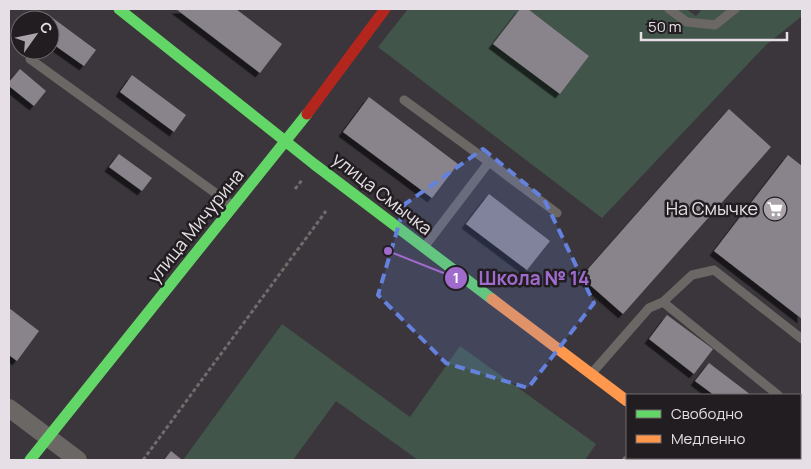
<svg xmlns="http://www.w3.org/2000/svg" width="811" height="469" font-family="Manrope,sans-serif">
<defs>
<filter id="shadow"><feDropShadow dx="-4.5" dy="4.5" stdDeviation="0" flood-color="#0009"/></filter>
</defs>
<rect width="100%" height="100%" fill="#3b363b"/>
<path fill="#41554a" d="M408 9H520L493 44 560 94 589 56 528 9H686L696 16 702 9H802V16L766 45 602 218 378 47Z
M282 324 410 417 460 346 596 444 585 460H418L336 401 293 460H183Z"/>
<path fill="#89848c" filter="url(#shadow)" d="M176 9H236L282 44 260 73Z
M520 9H528L589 56 560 94 493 44Z
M46 13 96 50 84 66 50 42V20H41Z
M20 69 46 91 34 106 9 86V82Z
M132 75 186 115 174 132 120 92Z
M369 97 458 164 432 198 343 132Z
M729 109 771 147 623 314 581 277Z
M119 154 152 178 142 191 109 167Z
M788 155 802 166V319L714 251Z
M489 194 550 241 527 270 466 224Z
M9 308 39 331 17 361 9 355Z
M667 315 713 349 694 374 649 339Z
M709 363 751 395H714L695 381Z
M800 433 802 435V456L799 460 796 458H800Z
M171 451 181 459 180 460H164Z"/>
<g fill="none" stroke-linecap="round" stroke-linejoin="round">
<path stroke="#6f6c6b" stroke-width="3" stroke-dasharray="4 2.5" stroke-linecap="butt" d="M295 189 302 180
M143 460 326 211
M623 460 627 455"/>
<path stroke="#6b6765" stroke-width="9" d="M669 9 687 22 715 25 735 9
M30 59 232 205
M404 100 489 162
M425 246 489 162 557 213
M663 302 692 275 714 270 802 339
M592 373 649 308 663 302 778 395
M800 413 802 415"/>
<path stroke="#6b6765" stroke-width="18" d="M9 408 78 460"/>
<path stroke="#63d668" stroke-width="11" d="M119 9 314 164 492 299
M703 458 706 460
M30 460 307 114
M672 460 674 458"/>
<path stroke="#ff974d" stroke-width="11" d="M492 299 627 401"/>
<path stroke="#b3261e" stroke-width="11" d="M307 114 385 9"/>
</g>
<path fill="#6381dd" fill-opacity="0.2" stroke="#6381dd" stroke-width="4" stroke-dasharray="10 6" stroke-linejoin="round" d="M483 149 544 199 594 303 528 388 446 363 378 295 405 204Z"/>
<defs>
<g id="supermarket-disc" transform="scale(1.25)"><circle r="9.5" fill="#aaa4aa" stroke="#221d21"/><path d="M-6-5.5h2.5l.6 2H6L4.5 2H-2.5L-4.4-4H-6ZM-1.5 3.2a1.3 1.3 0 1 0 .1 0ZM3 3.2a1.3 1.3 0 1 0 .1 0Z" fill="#fff"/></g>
</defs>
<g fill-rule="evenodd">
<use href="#supermarket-disc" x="775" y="209"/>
</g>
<g text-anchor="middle" stroke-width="5" stroke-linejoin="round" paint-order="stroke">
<g font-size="18" fill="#e6dfe5" stroke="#221d21">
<text transform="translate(382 194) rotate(38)" y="6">улица Смычка</text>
<text transform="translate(196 226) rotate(-51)" y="6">улица Мичурина</text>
</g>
<g font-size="18" fill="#e6dfe5" stroke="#221d21" text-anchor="end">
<text x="758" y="215">На Смычке</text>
</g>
</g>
<path fill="none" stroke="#a06bcc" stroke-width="2" d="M388 251L456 278"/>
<g fill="#a06bcc" stroke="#221d21" stroke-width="2">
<circle cx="388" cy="251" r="5"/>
<circle cx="456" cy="278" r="12"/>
</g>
<g font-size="15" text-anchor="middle" font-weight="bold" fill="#fff">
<text x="456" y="283">1</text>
</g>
<g font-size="19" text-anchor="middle" font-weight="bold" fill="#a06bcc" stroke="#221d21" stroke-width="5" stroke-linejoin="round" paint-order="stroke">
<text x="534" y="285">Школа № 14</text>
</g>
<rect width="811" height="469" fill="none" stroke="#e6dfe5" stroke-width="20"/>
<rect x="626" y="394" width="175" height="65" fill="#221d21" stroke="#706b6f"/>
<rect x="636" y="410" width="25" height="8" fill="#63d668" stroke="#706b6f"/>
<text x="671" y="419" font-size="15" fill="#e6dfe5">Свободно</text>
<rect x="636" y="435" width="25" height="8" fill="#ff974d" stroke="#706b6f"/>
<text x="671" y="444" font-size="15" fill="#e6dfe5">Медленно</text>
<g transform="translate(35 35) rotate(57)"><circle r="24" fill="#221d21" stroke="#706b6f"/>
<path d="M0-4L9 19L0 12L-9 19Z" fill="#aaa4aa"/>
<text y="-8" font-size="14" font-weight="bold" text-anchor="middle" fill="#e6dfe5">С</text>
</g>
<path d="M641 32v8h146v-8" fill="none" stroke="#e6dfe5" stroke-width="2.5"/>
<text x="648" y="32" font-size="15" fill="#e6dfe5" stroke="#221d21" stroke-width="4" paint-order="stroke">50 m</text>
</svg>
